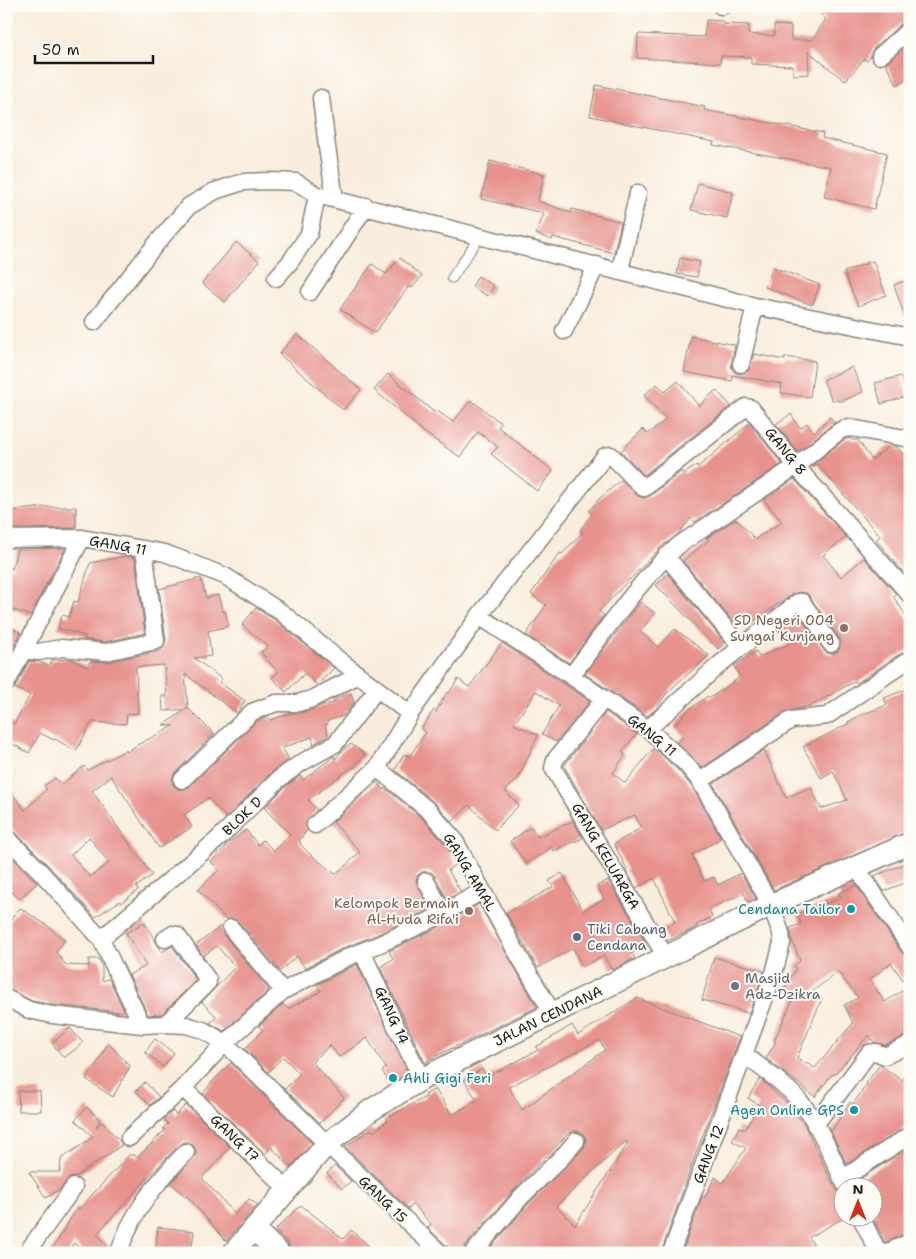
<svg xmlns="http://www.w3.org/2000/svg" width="916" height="1259" font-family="'Shantell Sans',sans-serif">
<rect width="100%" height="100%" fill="#fdfcf7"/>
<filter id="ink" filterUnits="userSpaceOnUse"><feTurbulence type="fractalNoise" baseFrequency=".02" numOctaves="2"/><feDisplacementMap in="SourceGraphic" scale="10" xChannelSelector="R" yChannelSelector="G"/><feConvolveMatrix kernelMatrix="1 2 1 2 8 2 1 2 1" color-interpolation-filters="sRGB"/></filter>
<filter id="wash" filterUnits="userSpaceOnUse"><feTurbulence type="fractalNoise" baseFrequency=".0096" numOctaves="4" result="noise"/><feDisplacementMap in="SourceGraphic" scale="20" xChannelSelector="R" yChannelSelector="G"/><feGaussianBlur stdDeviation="1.12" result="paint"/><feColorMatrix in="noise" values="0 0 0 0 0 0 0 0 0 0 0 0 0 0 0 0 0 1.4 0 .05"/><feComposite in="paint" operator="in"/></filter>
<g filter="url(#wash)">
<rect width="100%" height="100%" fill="#f9eddd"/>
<g id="blocks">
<path fill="#e7928c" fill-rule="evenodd" d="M813 6H902L910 14V19L903 22 873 49 870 58 867 61 864 59 845 81 808 51 809 74 793 75V66L751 64V57L721 56 720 63 637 58 638 34 704 37 706 20 724 21 723 24 749 25 748 34 774 36V25L791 26V40H812L826 19Z
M905 47 910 56V78L897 85 886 64Z
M596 85 705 107 704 110 823 133 822 138 887 153 874 209 824 197 831 167 713 145 714 142 590 116Z
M490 161 544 174 538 201 571 213 572 209 621 222 614 253 553 237 552 240 536 234 544 213 481 199Z
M698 183 733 192 727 218 691 210Z
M236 242 259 261 225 302 202 283Z
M400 258 422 276 412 288 409 286 375 333 340 309 372 264 386 274Z
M680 258 700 262 697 277 677 274Z
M873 261 886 295 858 306 844 272Z
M773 267 820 285 812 305 765 287Z
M478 276 494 286 488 296 472 287Z
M910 279V326H908L894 285Z
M297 334 361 390 343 410 279 354Z
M691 336 735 345 731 366 734 372 739 374 744 373 749 370 754 354 785 360V357L815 361 810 397 781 393 782 384 733 375 732 381 684 372Z
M852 367 863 392 842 401 832 400 823 380Z
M388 374 434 412 436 410 453 422 471 400 501 423 498 427 553 471 537 491 491 454 498 447 478 432 460 457 425 433 374 390Z
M901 376 907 396 881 404 875 383Z
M678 381 699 406 716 390 731 406 644 475 621 451 643 429 648 434 666 419 644 395 657 384 665 392Z
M791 414 800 428 807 423 814 432 830 417 835 422 798 452 776 424Z
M750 423 782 464 695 522 691 518 679 533 666 544 665 543 599 611 604 615 569 663 526 635 546 605 531 594 560 553 562 554 583 532 580 530 592 514 589 511 598 500 621 480 638 496 644 498 650 496 682 471 684 474 697 465 698 467Z
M850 438 852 440H858L872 460 890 445 897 447 910 462V580L876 540 880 536 817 464 810 467 844 440Z
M794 479 846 537 823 555 841 577 864 558 896 594 893 596 910 622V649L895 657 857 683 855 681 811 706 785 712 702 768 677 743 684 736 674 726 688 710 708 696 710 698 740 677 734 666 756 651 759 657 789 644 779 630 798 614 826 653 832 654 837 652 840 648 839 638 807 593 798 592 792 594 752 623 744 612 733 622 683 561 709 540 707 538 736 519 755 539 782 522 764 500Z
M45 507H76V528L12 529 10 511Z
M65 548 30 616 6 607V567L12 569 17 549Z
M126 556 135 558 145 633 105 642 88 640 84 639 85 636 58 628 62 615 69 617 74 601 78 602 90 563Z
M668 574 725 643 718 649 656 585Z
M201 578 206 598 218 595 223 612 225 611 229 626 208 631 211 656 194 658 222 679 219 682 245 701 237 713 185 674 188 709 163 711 162 696H167L164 665 136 667 138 713 127 714 126 724 92 722 76 751 55 739 54 740 40 733 29 753 6 740V719L14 724 30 695 15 688 29 661 40 662 49 666 52 660 71 659 87 667 90 661 108 662 159 651 163 648 166 640 159 589Z
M640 602 655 613 640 632 658 647 675 629 709 655 700 664 676 684 666 694 656 709 647 716 585 674Z
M256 608 275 620 334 668 317 685 305 673 286 692 272 678 278 672 261 652 268 646 242 625Z
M6 625 21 633 13 648 6 644Z
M502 643 590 701 556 742 542 734 559 706 536 691 514 724 538 735 518 779 505 791 519 805 495 830 469 805 452 822 435 803 395 770 404 754 409 757 426 732 421 729 434 710 436 712 447 692 449 693 458 679 469 687Z
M910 688V831L774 890 713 784 764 750 786 798 811 787 821 809 847 800 833 771 821 778 803 747 848 724V722L861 715 887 705 884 698Z
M351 693 354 703 343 716 327 721 328 724 325 725 328 736 314 744 312 737 282 748 289 759 272 772 226 818 208 798 184 815 192 827 159 848 111 776 92 791 152 875 136 887 138 890 121 903 120 901 95 917 46 863 13 830 6 827V785L25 810 47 789 44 786 55 778 61 785 84 766 88 770 126 750V753L135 746 174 726 163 725 188 708 214 734 175 773 172 778V783L175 787 180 790 189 787 257 721 268 717 270 720 292 713H300L315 709 322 705 335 703 332 700ZM89 837 109 863 90 877 71 855Z
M606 712 637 734 622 751 625 755 613 773 625 783 654 748 678 770 692 787 721 838 692 855 704 881 714 877 718 885 741 873 756 899 748 902 744 893 709 909 712 917 696 925 697 927 668 941 661 929 675 922 654 878 636 888 626 870 627 869 614 844 641 828 635 815 601 830 564 766Z
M351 744 365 754 354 768 352 767 308 800 317 810 306 822 307 830 299 841 301 843 300 844 310 854 335 874 344 867 360 852 333 822 377 782 384 790 385 788 422 818 446 845 456 864 448 870 461 892 447 899 435 876 431 872H422L417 876 416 881 430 909 376 935 343 948 305 968 297 956 280 971 239 922 234 919H226L198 890 219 870 211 862 231 841 246 830 258 845 263 840 274 851 290 834 264 808 285 787 300 776 303 780 334 756 335 759 341 752Z
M573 821 583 838 553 851 552 847 526 864 510 841 531 827 538 837Z
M6 851 37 883 19 899 6 886Z
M910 862V881L884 891 874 876Z
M562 873 583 911 604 899 597 886 608 880 647 945 631 953 635 958 612 970 604 956 582 967 573 948 538 968 506 913 553 887 549 881Z
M856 885 902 953 910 957V1034L885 1045 874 1042 869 1035 834 1075 832 1074 815 1097 766 1058 776 1042 774 1041 794 997 783 991 796 969 794 966 800 961 792 940 790 928 801 924 797 914 841 898 839 893ZM891 963 908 987 885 1002 869 980ZM838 972 858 998 844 1005 853 1023 815 1068 797 1058 822 998 810 993Z
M479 904 537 1007 432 1058 425 1063 380 967 393 959 389 951 433 930Z
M20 908 48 926 65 940 56 952 66 965 89 966V959H99L102 965V981L109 979 124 1010 120 1012 54 1005 32 1001 6 988V925Z
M144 922 162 952 172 946 196 980 162 1014 148 1015 129 975 146 966 126 933Z
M221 926 223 934 269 990 224 1031 210 1023 217 1017 202 1002 235 967 217 946 203 956 196 945Z
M714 957 764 971 749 1013 702 1000Z
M357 964 408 1073 390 1084 382 1071 386 1068 367 1038 339 1057 330 1045 312 1062 344 1098 320 1123 285 1089 300 1074 283 1057 268 1072 245 1049 263 1030 259 1026 283 1004 288 1009 321 991 317 985Z
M637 998 740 1037 696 1153 661 1253H486L529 1203 584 1148 586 1138 583 1134 578 1131H573L568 1134 515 1189 465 1246 463 1253H450L447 1246 428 1228 431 1224 413 1204 409 1209 345 1147 371 1129 373 1132 388 1120 386 1118 426 1097 425 1095 435 1089 452 1115 477 1100 464 1080 482 1069 487 1077 538 1050 536 1047 572 1025 578 1035ZM599 1040 605 1050 522 1110 509 1087ZM626 1141 628 1143 575 1225 556 1206Z
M70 1028 83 1043 64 1058 52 1043Z
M155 1039 174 1053 163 1067 145 1052Z
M108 1043 130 1066 113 1097 86 1079 93 1068 94 1069Z
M231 1063 312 1143 291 1167 271 1147 265 1154 203 1094 211 1083Z
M880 1065 901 1080 910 1074V1125L905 1127 847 1164 831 1132 850 1102 853 1104 867 1084 866 1083Z
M760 1079 789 1105 805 1126 833 1184 837 1191 844 1196V1218L809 1237 818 1253H682L702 1196 705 1197 715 1177 723 1183 746 1148 732 1141 739 1127 745 1130 759 1105 748 1098Z
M145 1082 159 1097 150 1105 136 1091Z
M18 1091H40L41 1111H19Z
M186 1105 230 1147 202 1178 235 1214 249 1199 258 1205 226 1241 187 1196 186 1197 171 1183 196 1155V1150L193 1145 189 1142H184L168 1156 97 1234 110 1248 109 1253H84L74 1243 68 1253H50L77 1208 79 1209 129 1155H134L137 1158 165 1130 163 1128 168 1124 164 1119 173 1111 176 1115Z
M87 1107 100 1120 96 1127 102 1122 119 1140 122 1145 75 1177 69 1178 61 1188 46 1198 29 1172H60L61 1159 93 1137 75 1120Z
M910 1147V1232L885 1243 872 1216H874V1186H856L855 1182Z
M335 1166 351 1181 342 1189 327 1173Z
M301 1205 343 1239 351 1230 377 1253H291L288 1243 275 1230Z
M158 1227 194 1231 191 1253H155Z"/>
</g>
</g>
<g filter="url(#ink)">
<use href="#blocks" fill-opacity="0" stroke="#8a847c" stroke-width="1"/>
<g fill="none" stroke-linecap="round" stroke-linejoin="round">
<g stroke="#8a847c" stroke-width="11">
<path id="service" d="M452 278 480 236"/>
</g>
<g stroke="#8a847c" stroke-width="19">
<path id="minor" d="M721 6H722
M880 56 910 29
M321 98 327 147 335 199
M620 270 638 193
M276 278 290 262 309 234 317 195
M310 292 366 206
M94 322 156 244 189 206 215 191 243 182 269 181 296 182 317 195 755 306 910 337
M564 331 597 265
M741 364 755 306
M6 539 82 538 165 553 225 576 281 612 338 659 410 714 479 616 605 456 611 455 642 487 644 488 746 407 751 408 796 466 910 595
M666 556 741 647
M479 616 571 676 648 729 685 763 700 781 771 905 781 933 782 943 774 973 671 1253
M25 650 38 652 62 648 106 652 156 641 144 549
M571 676C605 632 638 581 679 545L796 466 838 432 843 429 851 428 910 439
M6 684 82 538
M604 699 555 760 553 768 666 957
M648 729 720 664 798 602H802L831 644
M377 768 410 714
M182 780 252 712 276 703H298L312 699 359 675
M700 781 791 720 827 716 910 659
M315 825 377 768 429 811 454 839 513 946 553 1014
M6 837 39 870 101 939 142 1025
M856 867 910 947
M426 881 443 913
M231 928 283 991
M101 939 218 839 279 779 301 763 335 744 377 689
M165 939 173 934 177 935 208 980V982L166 1024
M362 951 398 1031 422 1079
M6 998 29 1010 52 1015 142 1025 166 1024 186 1025 203 1030 225 1043 327 1144 440 1253
M745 1055C765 1071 787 1085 803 1105 820 1126 834 1162 846 1186
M183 1088 287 1189
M815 1125 869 1053 876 1052 885 1056 910 1044
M129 1138 183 1088 225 1043 283 991 348 957 380 944 429 921 482 891
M842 1179 910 1135
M860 1216 879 1253
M29 1253 30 1248 74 1187
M119 1253C130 1214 158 1181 186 1152
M473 1253 522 1196 563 1156 576 1141
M886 1253 910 1242"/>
</g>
<g stroke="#8a847c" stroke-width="24">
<path id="tertiary" d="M254 1229 279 1253
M233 1253 327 1144 371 1110 422 1079 463 1058 666 957 771 905 910 843"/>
</g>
<use href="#service" stroke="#fff" stroke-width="9"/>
<use href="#minor" stroke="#fff" stroke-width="16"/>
<use href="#tertiary" stroke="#fff" stroke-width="21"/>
</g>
</g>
<g fill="#8d6e63" stroke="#fdfcf7" stroke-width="2">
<circle cx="844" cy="628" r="5"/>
<circle cx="469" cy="911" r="5"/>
</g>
<g fill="#0f9aa8" stroke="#fdfcf7" stroke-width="2">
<circle cx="851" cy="909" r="5"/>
<circle cx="393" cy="1078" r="5"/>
<circle cx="854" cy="1110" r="5"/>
</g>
<circle fill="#5c6f8a" stroke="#fdfcf7" stroke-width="2" cx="577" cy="937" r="5"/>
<circle fill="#6b7280" stroke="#fdfcf7" stroke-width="2" cx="735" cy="986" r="5"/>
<g text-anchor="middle" stroke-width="4" stroke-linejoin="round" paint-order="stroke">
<g font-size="14" fill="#1c1c1c" stroke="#fdfcf7">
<text transform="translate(786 451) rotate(51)" y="5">GANG 8</text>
<text transform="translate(118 545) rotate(10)" y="5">GANG 11</text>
<text transform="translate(652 735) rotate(39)" y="5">GANG 11</text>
<text transform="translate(242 816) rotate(-44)" y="5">BLOK D</text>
<text transform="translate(606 856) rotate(60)" y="5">GANG KELUARGA</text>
<text transform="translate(470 872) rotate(59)" y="5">GANG AMAL</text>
<text transform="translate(392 1015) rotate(65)" y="5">GANG 14</text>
<text transform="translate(548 1016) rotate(-26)" y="5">JALAN CENDANA</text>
<text transform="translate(235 1138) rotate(44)" y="5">GANG 17</text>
<text transform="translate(708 1154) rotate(-69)" y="5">GANG 12</text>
<text transform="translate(383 1199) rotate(44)" y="5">GANG 15</text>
</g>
<g font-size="14" fill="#785e54" stroke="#fdfcf7" text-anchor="end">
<text x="834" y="625">SD Negeri 004<tspan x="834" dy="16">Sungai Kunjang</tspan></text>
<text x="459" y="908">Kelompok Bermain<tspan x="459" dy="16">Al-Huda Rifa'i</tspan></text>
</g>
<g font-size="14" fill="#0d838f" stroke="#fdfcf7" text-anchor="end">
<text x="841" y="914">Cendana Tailor</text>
<text x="403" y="1083" text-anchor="start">Ahli Gigi Feri</text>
<text x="844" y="1115">Agen Online GPS</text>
</g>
<g font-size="14" fill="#4e5e75" stroke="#fdfcf7" text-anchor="start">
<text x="587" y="934">Tiki Cabang<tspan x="587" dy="16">Cendana</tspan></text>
</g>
<g font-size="14" fill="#5b616d" stroke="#fdfcf7" text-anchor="start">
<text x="745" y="983">Masjid<tspan x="745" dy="16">Adz-Dzikra</tspan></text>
</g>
</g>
<rect width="916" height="1259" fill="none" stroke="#fdfcf7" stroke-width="25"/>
<g transform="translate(858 1202)"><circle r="24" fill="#fdfcf7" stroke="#a3a29f"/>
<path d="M0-4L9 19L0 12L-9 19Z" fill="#c8321e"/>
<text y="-8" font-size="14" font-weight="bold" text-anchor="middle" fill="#1c1c1c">N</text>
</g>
<path d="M35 55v8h118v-8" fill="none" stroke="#1c1c1c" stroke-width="2.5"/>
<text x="42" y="55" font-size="15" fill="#1c1c1c" stroke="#fdfcf7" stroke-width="4" paint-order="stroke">50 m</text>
</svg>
